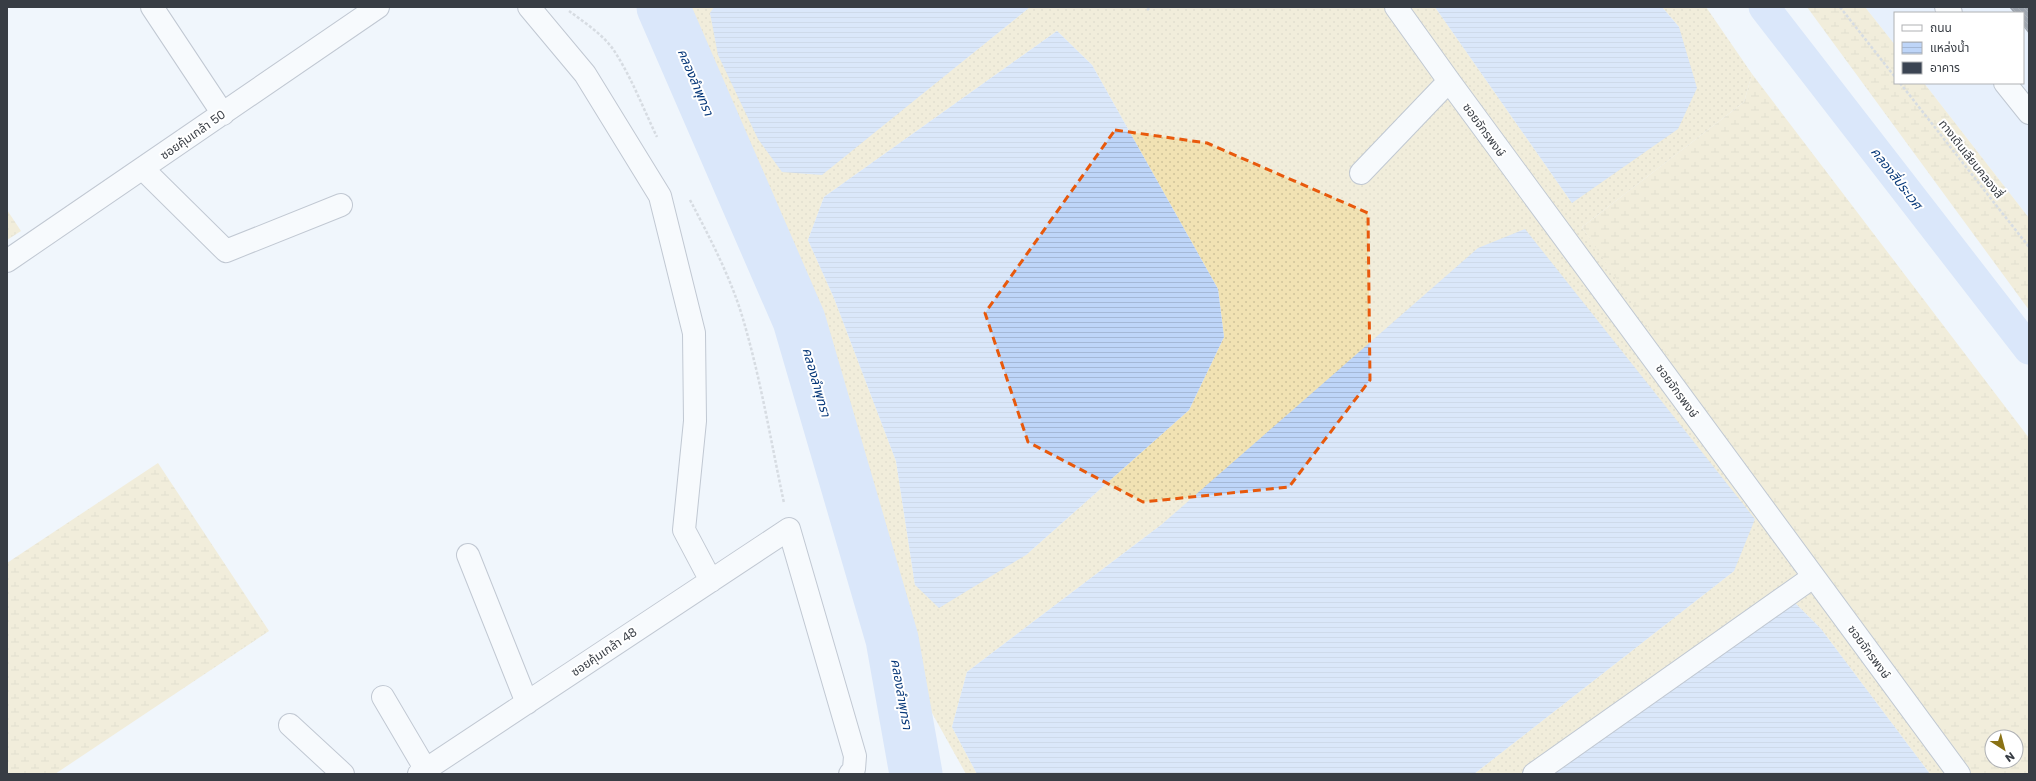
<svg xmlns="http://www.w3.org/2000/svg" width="2036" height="781" font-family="Poppins,'Noto Sans Thai',sans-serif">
<defs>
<pattern id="grass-dots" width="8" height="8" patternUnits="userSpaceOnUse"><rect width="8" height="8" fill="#f1e2b3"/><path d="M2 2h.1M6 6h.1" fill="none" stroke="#cfc39b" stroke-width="1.8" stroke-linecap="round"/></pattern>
<pattern id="wetland-marsh" width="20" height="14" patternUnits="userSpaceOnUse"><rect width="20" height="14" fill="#f1e2b3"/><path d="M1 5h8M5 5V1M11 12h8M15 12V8" fill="none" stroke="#cfc39b"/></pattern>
<pattern id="water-rules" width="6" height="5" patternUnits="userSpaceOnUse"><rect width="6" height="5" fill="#bed5f8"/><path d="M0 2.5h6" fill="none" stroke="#a4b8d6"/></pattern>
<pattern id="building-back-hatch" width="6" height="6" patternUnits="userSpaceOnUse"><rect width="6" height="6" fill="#3b4452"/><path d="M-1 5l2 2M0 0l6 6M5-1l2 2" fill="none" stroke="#565e69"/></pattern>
</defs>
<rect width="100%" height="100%" fill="#f0f5fc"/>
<path fill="#dce9fc" d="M1865 7H2029V218L1924 83H2023V13H1895V45Z"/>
<path fill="url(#grass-dots)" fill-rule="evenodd" d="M679 7H714L710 14 821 175 1030 7H1435L1572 203 1679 27 1662 7H1706L1752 74 1744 102 1582 227 1958 774H1930L1821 629 1785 593 1537 774H1474L1734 571 1161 525 967 672 952 727 977 774H966L927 704 742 166ZM1057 31 1092 65 1218 289 1224 337 1189 410 1026 555 915 585 896 461 834 298 808 240 824 197Z"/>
<path fill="url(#wetland-marsh)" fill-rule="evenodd" d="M1807 7H1865L1895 45V83H1924L2029 218V310Z
M1752 74 2029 438V774H1958L1813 577 1582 227 1744 102ZM1992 737H2016V761H1992Z
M7 210 21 231 7 240Z
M158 463 269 631 55 774H7V563Z"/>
<path fill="url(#water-rules)" d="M714 7H1030L822 175 782 172 758 139 718 55 710 13Z
M1435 7H1662L1679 27 1697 88 1678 129 1572 203Z
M1057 31 1092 65 1218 289 1224 337 1189 410 1026 555 939 608 915 585 896 461 834 298 808 240 824 197Z
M1525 229 1755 519 1734 571 1474 774H977L952 727 967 672 1161 525 1478 248Z
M1785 593 1821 629 1930 774H1537Z"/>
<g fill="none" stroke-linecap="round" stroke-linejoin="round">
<path stroke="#bed5f8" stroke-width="31" d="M1764 7 2029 349"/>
<path stroke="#bed5f8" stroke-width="53" d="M663 7 799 320 892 639 916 774"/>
</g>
<path fill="url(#building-back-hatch)" d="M2009 7H2029V34L2023 26V13H2014Z"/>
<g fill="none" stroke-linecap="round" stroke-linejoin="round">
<g stroke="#8791a1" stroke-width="24">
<path id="minor" d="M152 7 223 114
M529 7 585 74 660 196 694 333 695 421 684 530 711 581
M1396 7 1449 81 1959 774
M1946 7 1951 13
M2005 83 2029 113
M143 169 226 251 341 205
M1361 173 1449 81
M7 261 378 7
M468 555 527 703
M383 697 426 770
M290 725 343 774
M419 774 789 529 855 756 854 769 850 774
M1534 774 1813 577"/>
</g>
<path stroke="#b7bcc3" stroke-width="2.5" stroke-dasharray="3 2" stroke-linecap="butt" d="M1840 7 1895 77
M1147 10 1151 7
M569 11C584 22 602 34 613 49 631 76 643 108 657 137
M1900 83 2029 247
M690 200C710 238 731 278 743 319 761 380 771 442 784 503"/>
<use href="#minor" stroke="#fff" stroke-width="22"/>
</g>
<path d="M0 0H2036V781H0ZM1115 130 1207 143 1368 213 1370 380 1289 487 1143 502 1028 442 985 313Z" fill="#f0f5fc" fill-opacity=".55" fill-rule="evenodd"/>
<path fill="none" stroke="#e8590c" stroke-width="3" stroke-dasharray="8 5" stroke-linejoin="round" d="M1115 130 1207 143 1368 213 1370 380 1289 487 1143 502 1028 442 985 313Z"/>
<g text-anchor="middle" stroke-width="4" stroke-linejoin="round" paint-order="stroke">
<g font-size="12" fill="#383d44" stroke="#fff">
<text transform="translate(1484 130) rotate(54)" y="4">ซอยจักรพงษ์</text>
<text transform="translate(193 135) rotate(-35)" y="4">ซอยคุ้มเกล้า 50</text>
<text transform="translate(1971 159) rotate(52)" y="4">ทางเดินเลียบคลองสี่</text>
<text transform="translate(1677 391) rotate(54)" y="4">ซอยจักรพงษ์</text>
<text transform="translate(604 652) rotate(-34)" y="4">ซอยคุ้มเกล้า 48</text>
<text transform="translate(1869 652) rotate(54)" y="4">ซอยจักรพงษ์</text>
</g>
<g font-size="13" font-style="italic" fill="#073879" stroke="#fff">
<text transform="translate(696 82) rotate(67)" y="5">คลองลำพุทรา</text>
<text transform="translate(1897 178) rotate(52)" y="5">คลองสี่ประเวศ</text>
<text transform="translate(817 382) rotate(74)" y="5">คลองลำพุทรา</text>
<text transform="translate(902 694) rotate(80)" y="5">คลองลำพุทรา</text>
</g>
</g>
<rect width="2036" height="781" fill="none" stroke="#383d44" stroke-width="16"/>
<rect x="1894" y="12" width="130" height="72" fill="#ffffff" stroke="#afb1b4"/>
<rect x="1902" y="25" width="20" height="6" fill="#ffffff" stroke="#afb1b4"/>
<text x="1930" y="32" font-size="12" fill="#383d44">ถนน</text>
<rect x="1902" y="42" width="20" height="12" fill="url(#water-rules)" stroke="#afb1b4"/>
<text x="1930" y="52" font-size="12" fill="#383d44">แหล่งน้ำ</text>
<rect x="1902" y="62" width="20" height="12" fill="#3b4452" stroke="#afb1b4"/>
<text x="1930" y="72" font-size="12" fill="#383d44">อาคาร</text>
<g transform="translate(2004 749) rotate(144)"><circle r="19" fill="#ffffff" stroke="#afb1b4"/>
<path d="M0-3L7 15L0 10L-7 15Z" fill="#8a7215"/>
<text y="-6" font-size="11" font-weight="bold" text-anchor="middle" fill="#383d44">N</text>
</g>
</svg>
